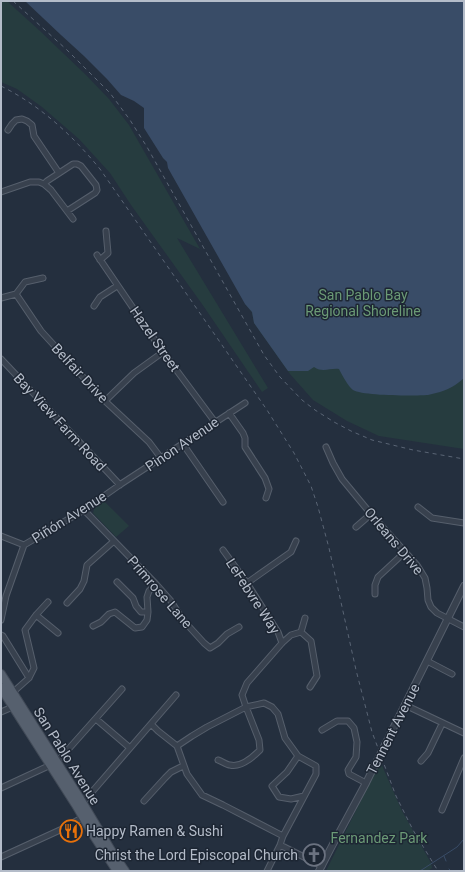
<svg xmlns="http://www.w3.org/2000/svg" width="465" height="872" font-family="Roboto,sans-serif">
<rect width="100%" height="100%" fill="#242f3e"/>
<path fill="#263c3f" d="M1 1H7L40 31 86 75 109 99 129 125 200 249 177 238 268 388 262 392 202 304 131 205 110 173 79 139 42 107 17 89 1 82Z
M464 220V449L379 436 347 421 313 400 290 374 254 323 252 312 245 304Z
M104 501 129 526 116 537 93 513 94 509Z
M380 761 402 811 431 863 432 868 428 871H326L375 772 376 768Z"/>
<path fill="#394c67" d="M25 1H464V378C456 385 450 389 440 392 436 393 432 394 428 395 415 396 363 396 353 390 348 386 342 375 339 369 329 368 323 373 314 367L308 371H288L254 323 252 312 245 304 168 168 167 162 163 158 144 128V108L134 101 121 95 107 79 84 56 61 35Z"/>
<g fill="none" stroke-linecap="round" stroke-linejoin="round">
<path stroke="#394c67" stroke-width="1" d="M444 856 446 861
M449 869 451 871
M420 871 457 847 464 839"/>
<g stroke="#565f6c" stroke-width="7">
<path id="minor" d="M8 130 12 124 16 120 22 119 27 121 32 125 34 136 59 173
M44 184 47 181 73 164H77L81 166 96 185 97 190 95 193 67 211
M1 192 30 182H39L44 184 51 190 73 219
M97 255 163 352 215 422
M100 260 108 253 106 231
M16 294 41 331 105 401 149 442 161 458
M16 294 25 282 43 278
M1 298 16 294
M94 306 100 297 117 286
M1 359 120 485
M105 401 134 373 163 352
M229 413 243 433 245 438V447L265 478 269 489 266 498
M183 444 223 502
M326 447 333 463 342 479 371 514 417 565 425 578 427 588 428 600 431 607 437 613 464 627
M418 507 432 518 464 523
M84 510 156 584 171 601 183 620 204 643 210 648 218 643 227 634 239 627
M356 527 371 514
M1 536 24 545
M223 550 247 583 278 632 282 643
M117 582 133 598 136 606 141 612H148
M247 583 291 552 296 541
M375 594V585L378 577 405 552
M67 603 80 589 84 581 87 565 114 541
M36 615 58 633
M1 620 6 596 24 545 84 510 121 484 245 403
M93 626 101 622 109 614 115 612 135 628 142 627 147 620 148 612 147 597 149 591 156 584
M301 632 305 618
M1 635 3 636 29 678
M427 661 452 674
M11 694 29 678 34 668 25 630 36 615 48 602
M405 705 464 733
M1 712 15 706
M96 719 130 748
M151 724 158 731 177 746
M322 730 337 721H348L354 728 357 742 356 757 348 770 349 774 366 783
M177 746 192 736 207 727 246 707 264 703 272 707 278 714 285 738 298 756 287 772 272 786 279 797 291 799 304 796
M177 746 187 774 202 795 223 805 283 836
M218 760C222 761 226 765 230 765 241 768 253 757 260 750L259 740 246 707 242 695 247 683 282 643 291 635 301 632 311 641 317 676 310 687
M421 761 428 753 442 724
M1 788 57 762 122 689
M144 801 165 778 171 772 183 766
M80 803 85 800 176 695
M442 810 464 758
M280 845 322 866
M1 857 60 830 85 816
M267 871 280 845 283 836 316 774V766L298 756"/>
</g>
<g stroke="#565f6c" stroke-width="8">
<path id="tertiary" d="M319 871 332 846 366 783 464 586"/>
</g>
<g stroke="#414a57" stroke-width="10">
<path id="primary" d="M1 674 82 802 112 852 125 871
M1 688 76 805 94 836 117 871"/>
</g>
<use href="#minor" stroke="#38414e" stroke-width="5"/>
<use href="#tertiary" stroke="#38414e" stroke-width="6"/>
<use href="#primary" stroke="#56606e" stroke-width="8"/>
<path stroke="#5a6575" stroke-width="1" stroke-dasharray="4 4" stroke-linecap="butt" d="M13 1 67 50 110 93 130 120 147 147 264 355 280 377 302 400 315 410 334 422 351 431 372 440 413 450 464 459
M1 86C41 106 72 135 100 169L267 410 294 453 311 486 318 507 329 548 356 670 372 732 396 796 413 830 438 871"/>
</g>
<defs>
<g id="restaurant-ring" transform="scale(1.15)"><circle r="9.5" fill="#1d2633" stroke="#e8710a" stroke-width="1.5"/><path d="M-5-6h1v4h1v-4h1v4h1v-4h1v5L-1.5 .5V6h-2V.5L-5-1ZM5-6V6H3V1.5H1.5Q1.5-4 5-6Z" fill="#e8710a"/></g>
<g id="church-ring" transform="scale(1.15)"><circle r="9.5" fill="#1d2633" stroke="#6b7280" stroke-width="1.5"/><path d="M-1.2-6h2.4v3.5h3.3v2.4h-3.3V6h-2.4V-.1h-3.3v-2.4h3.3Z" fill="#6b7280"/></g>
</defs>
<g fill-rule="evenodd">
<use href="#restaurant-ring" x="71" y="831"/>
<use href="#church-ring" x="314" y="855"/>
</g>
<g text-anchor="middle" stroke-width="3" stroke-linejoin="round" paint-order="stroke">
<g font-size="14" fill="#6b9a76" stroke="#1d2633">
<text x="363" y="300">San Pablo Bay<tspan x="363" dy="16">Regional Shoreline</tspan></text>
<text x="379" y="843">Fernandez Park</text>
</g>
<g font-size="14" fill="#b4bcc9" stroke="#1d2633">
<text transform="translate(155 339) rotate(55)" y="5">Hazel Street</text>
<text transform="translate(80 373) rotate(47)" y="5">Belfair Drive</text>
<text transform="translate(60 422) rotate(47)" y="5">Bay View Farm Road</text>
<text transform="translate(182 444) rotate(-34)" y="5">Pinon Avenue</text>
<text transform="translate(69 517) rotate(-32)" y="5">Piñón Avenue</text>
<text transform="translate(394 541) rotate(50)" y="5">Orleans Drive</text>
<text transform="translate(160 592) rotate(49)" y="5">Primrose Lane</text>
<text transform="translate(253 596) rotate(57)" y="5">LeFebvre Way</text>
<text transform="translate(393 729) rotate(-63)" y="5">Tennent Avenue</text>
<text transform="translate(67 756) rotate(58)" y="5">San Pablo Avenue</text>
</g>
<g font-size="14" fill="#b4bcc9" stroke="#1d2633" text-anchor="start">
<text x="86" y="836">Happy Ramen &amp; Sushi</text>
<text x="298" y="860" text-anchor="end">Christ the Lord Episcopal Church</text>
</g>
</g>
<rect width="465" height="872" fill="none" stroke="#b4bcc9" stroke-width="4"/>
</svg>
